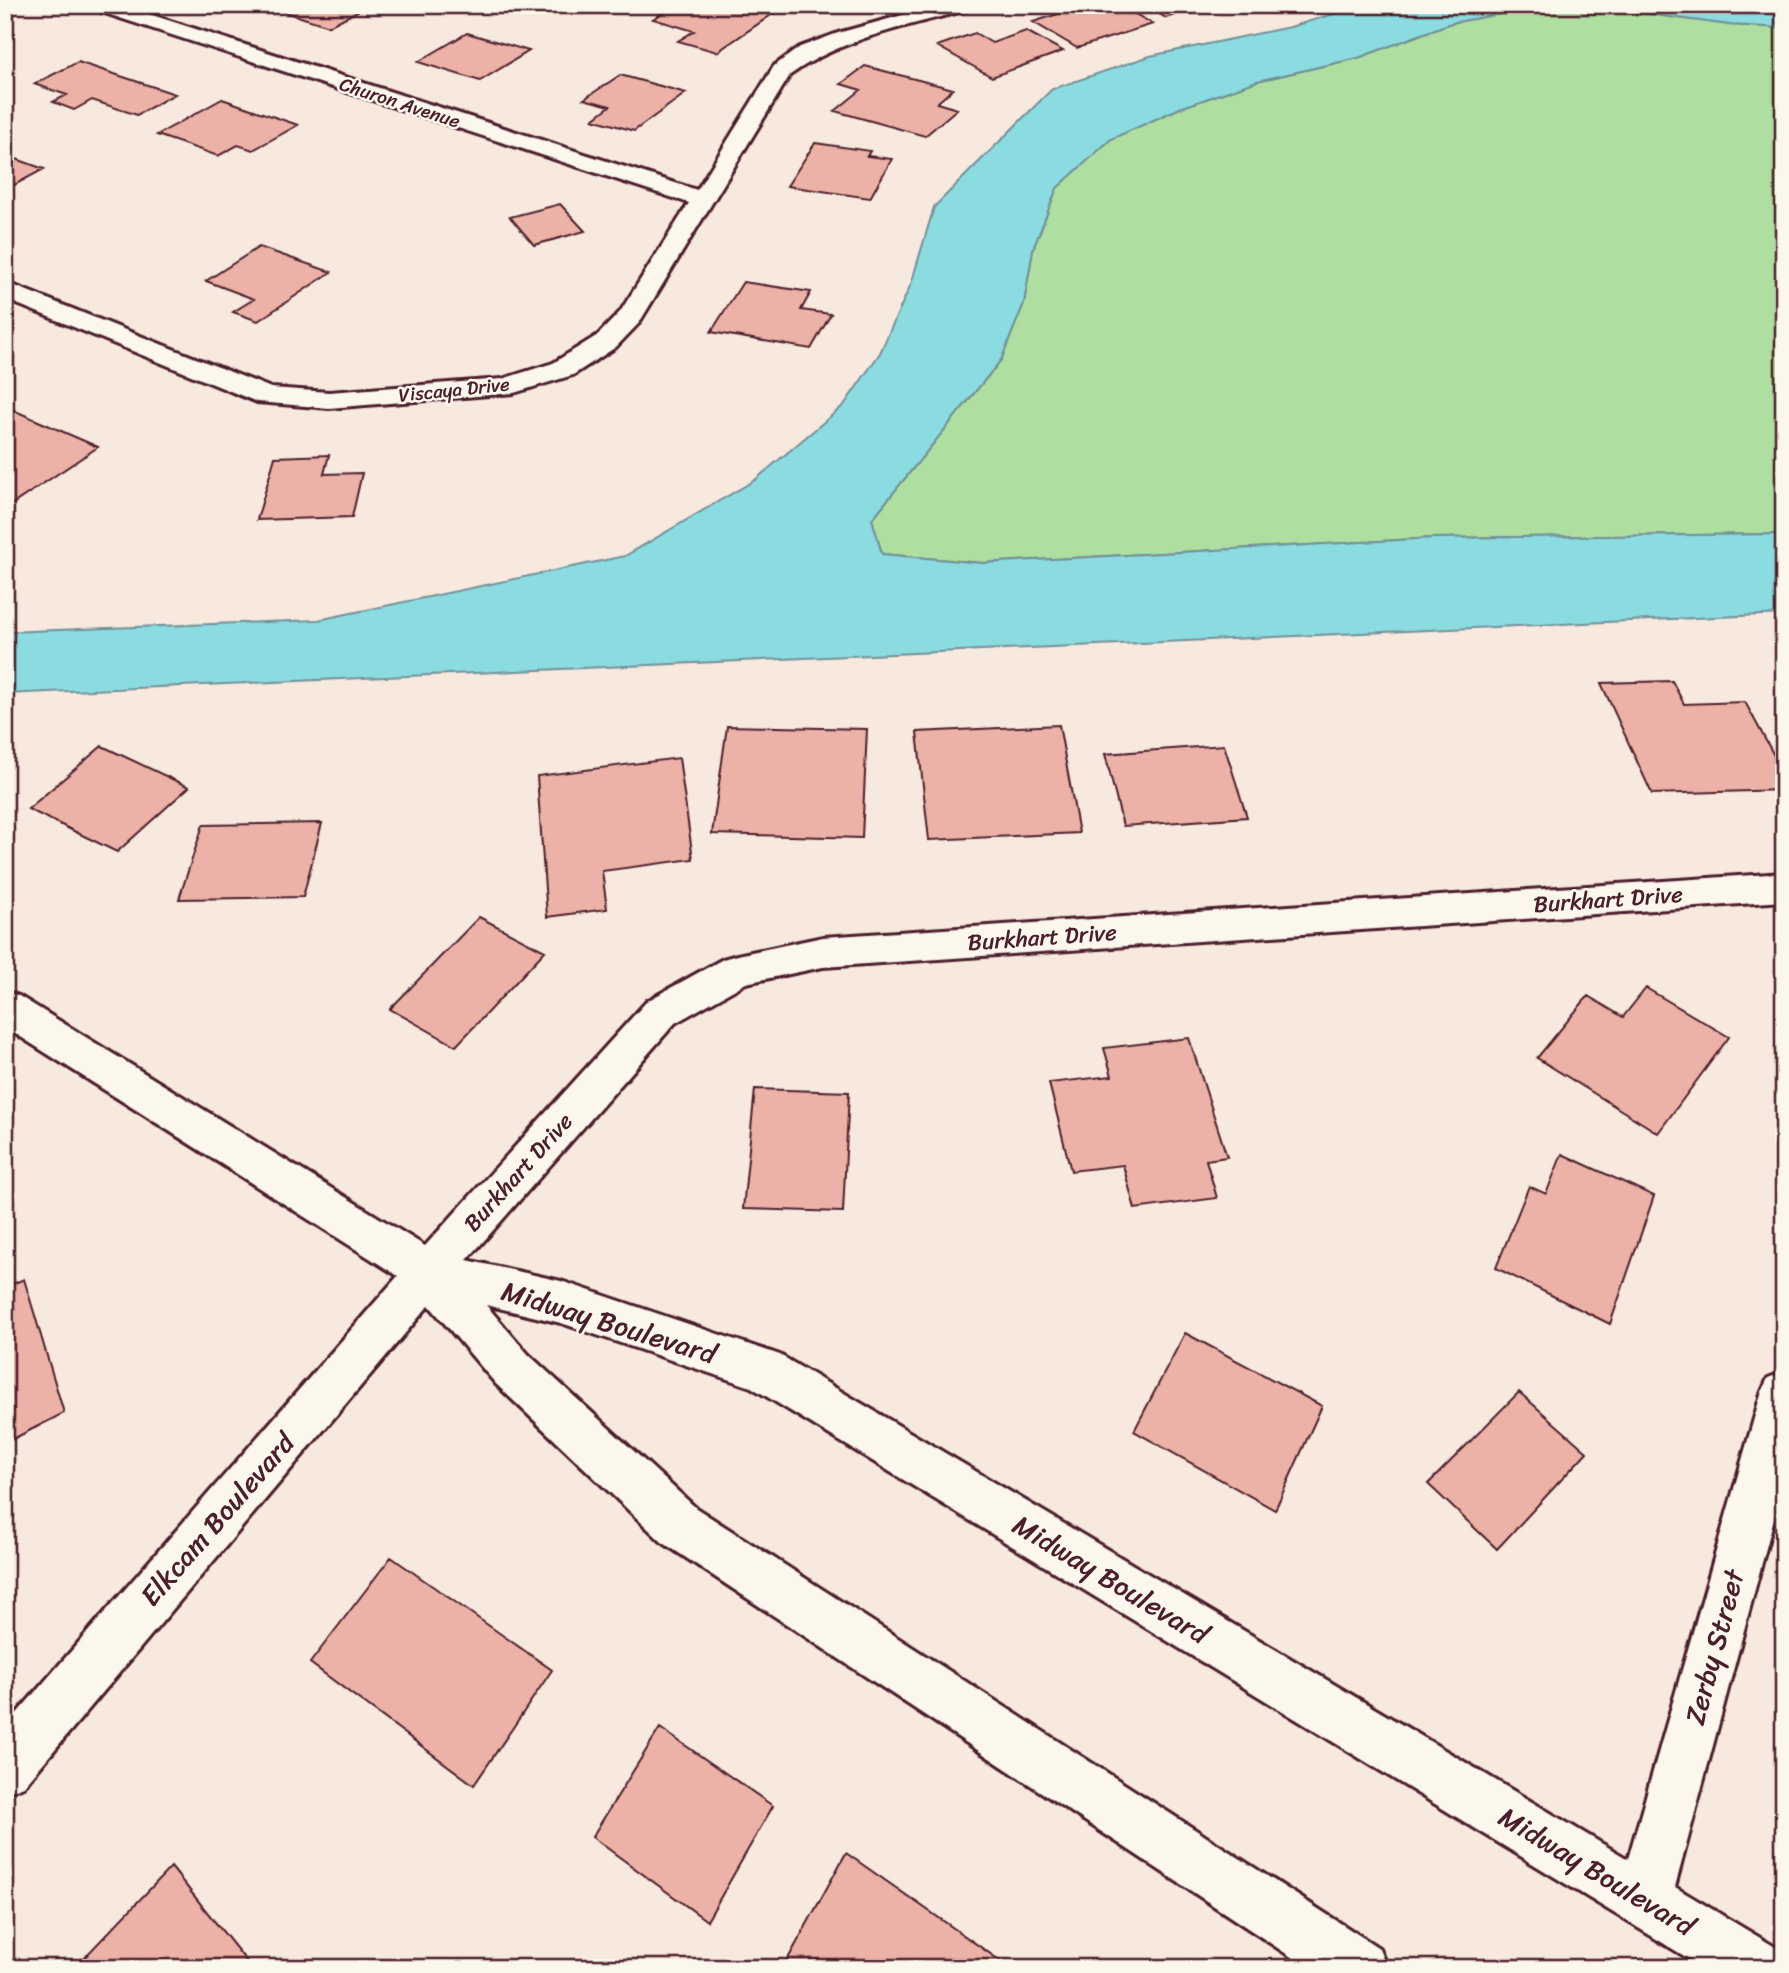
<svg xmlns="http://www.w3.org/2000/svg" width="1789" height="1973" font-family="Sriracha,sans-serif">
<rect width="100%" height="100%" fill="#f8e9de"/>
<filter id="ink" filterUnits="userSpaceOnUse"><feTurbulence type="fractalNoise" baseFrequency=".0143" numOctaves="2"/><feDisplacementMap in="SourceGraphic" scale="14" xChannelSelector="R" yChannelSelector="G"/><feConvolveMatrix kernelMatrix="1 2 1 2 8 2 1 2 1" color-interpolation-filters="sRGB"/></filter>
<g filter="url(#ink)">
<path fill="#aedfa0" stroke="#7c7f66" stroke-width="2" d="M1527 9H1611L1730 25 1784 28V534L1435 538 982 563 882 554 872 519 1001 360 1024 303 1033 249 1057 188 1111 139 1180 108 1257 81 1358 58 1451 23Z"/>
<path fill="#8bdce1" stroke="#719098" stroke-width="2" d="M1364 5H1784V28L1730 25 1611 9H1527L1451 23 1358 58 1257 81 1180 108 1111 139 1057 188 1033 249 1024 303 1001 360 872 519 882 554 982 563 1435 538 1784 534V614L5 694V632L318 620 625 556 755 480 844 405 880 353 911 284 934 207 1052 89 1150 56 1290 27Z"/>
<path fill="#edb2a7" stroke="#4a1f2b" stroke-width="2" d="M262 5H369L329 26Z
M675 5H766L780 9 717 52 678 41 694 31 653 19Z
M1086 5H1119L1153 24 1077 48 1033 22Z
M1144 5H1206L1166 18Z
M1026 31 1063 51 992 77 937 46 975 33 992 43Z
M467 33 529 51 480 81 418 62Z
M78 62 175 94 137 115 92 100 74 110 53 102 67 95 34 84Z
M865 66 953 89 937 103 957 109 925 136 835 111 861 90 841 84Z
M620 75 686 93 634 131 593 119 610 106 584 99Z
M222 99 298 125 253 150 238 145 218 156 157 135Z
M815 143 870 151 867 156 892 159 870 198 787 186Z
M5 155 44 169 5 190Z
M560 204 585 231 534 245 510 217Z
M259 247 331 272 258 321 233 312 254 299 206 281Z
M743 282 811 292 801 310 831 314 811 349 711 332Z
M13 410 98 447 11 505 5 502V415Z
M329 455 324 474 362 473 352 517 257 520 275 457Z
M1672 681 1684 704 1745 702 1784 774V790L1652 794 1601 683Z
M1059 725 1079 833 929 840 917 732Z
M727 726 867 729 862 838 712 834Z
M1224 745 1247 817 1123 826 1105 754Z
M102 746 189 787 117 852 28 809Z
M679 758 693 859 602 871 607 909 547 917 537 776Z
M322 823 303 897 179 899 203 825Z
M479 917 545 951 456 1046 390 1009Z
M1646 988 1729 1037 1658 1133 1537 1058 1588 996 1623 1017Z
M1189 1038 1227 1157 1206 1160 1217 1198 1135 1209 1123 1165 1071 1171 1049 1083 1112 1076 1104 1048Z
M755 1089 849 1092 843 1212 743 1209Z
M1562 1154 1654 1196 1610 1324 1496 1268 1529 1186 1546 1194Z
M24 1279 64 1413 5 1443V1287Z
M1185 1333 1322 1406 1275 1510 1134 1431Z
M1519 1392 1587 1452 1497 1549 1428 1484Z
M391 1557 552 1670 474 1785 310 1663Z
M660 1728 773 1806 707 1921 592 1837Z
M846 1853 1009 1967 1008 1968H783Z
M171 1867 252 1968H88L82 1960Z"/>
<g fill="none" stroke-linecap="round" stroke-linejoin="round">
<g stroke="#4a1f2b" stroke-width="6">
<path id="minor" d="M89 5H121L697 190 774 66 800 47 838 33 939 5H973L970 9C909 26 843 37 790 75L639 323 616 347 573 375 514 393 329 408 257 402 5 299V282L271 388 329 392 502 379 553 363 598 335 620 312 689 203 92 9Z
M1784 873V901L823 967 746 983 675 1023 467 1260 561 1281 780 1355 1628 1859 1761 1394 1768 1378 1784 1372V1481L1675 1887 1777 1948 1784 1968H1704L751 1387 561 1323 486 1305 528 1354 696 1508 1379 1948 1387 1968H1308L662 1542 496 1384 429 1305 24 1786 5 1793V1727L398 1276 5 1027V991L19 996 425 1246 647 1001 723 959 737 955 823 937Z"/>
</g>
<use href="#minor" fill="#fbf7ec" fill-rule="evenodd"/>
</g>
</g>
<g text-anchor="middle" stroke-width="5" stroke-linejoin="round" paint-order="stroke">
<g font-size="19" fill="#4a1f2b" stroke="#fbf7ec">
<text transform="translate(400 102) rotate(18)" y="7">Churon Avenue</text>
<text transform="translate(454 389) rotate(-6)" y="7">Viscaya Drive</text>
</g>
<g font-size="23" fill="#4a1f2b" stroke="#fbf7ec">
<text transform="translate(1608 899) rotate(-4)" y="8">Burkhart Drive</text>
<text transform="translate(1042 937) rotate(-4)" y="8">Burkhart Drive</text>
<text transform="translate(518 1172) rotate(-48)" y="8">Burkhart Drive</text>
</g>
<g font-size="28" fill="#4a1f2b" stroke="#fbf7ec">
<text transform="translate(609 1322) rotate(17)" y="10">Midway Boulevard</text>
<text transform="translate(217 1519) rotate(-49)" y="10">Elkcam Boulevard</text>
<text transform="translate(1111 1579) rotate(31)" y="10">Midway Boulevard</text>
<text transform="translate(1714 1647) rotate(-75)" y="10">Zerby Street</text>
<text transform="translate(1597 1871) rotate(31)" y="10">Midway Boulevard</text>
</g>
</g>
<rect width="1789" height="1973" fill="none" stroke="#fbf7ec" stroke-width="28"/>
<rect x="14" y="14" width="1761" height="1945" fill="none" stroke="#4a1f2b" stroke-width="2.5" filter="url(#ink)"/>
</svg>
